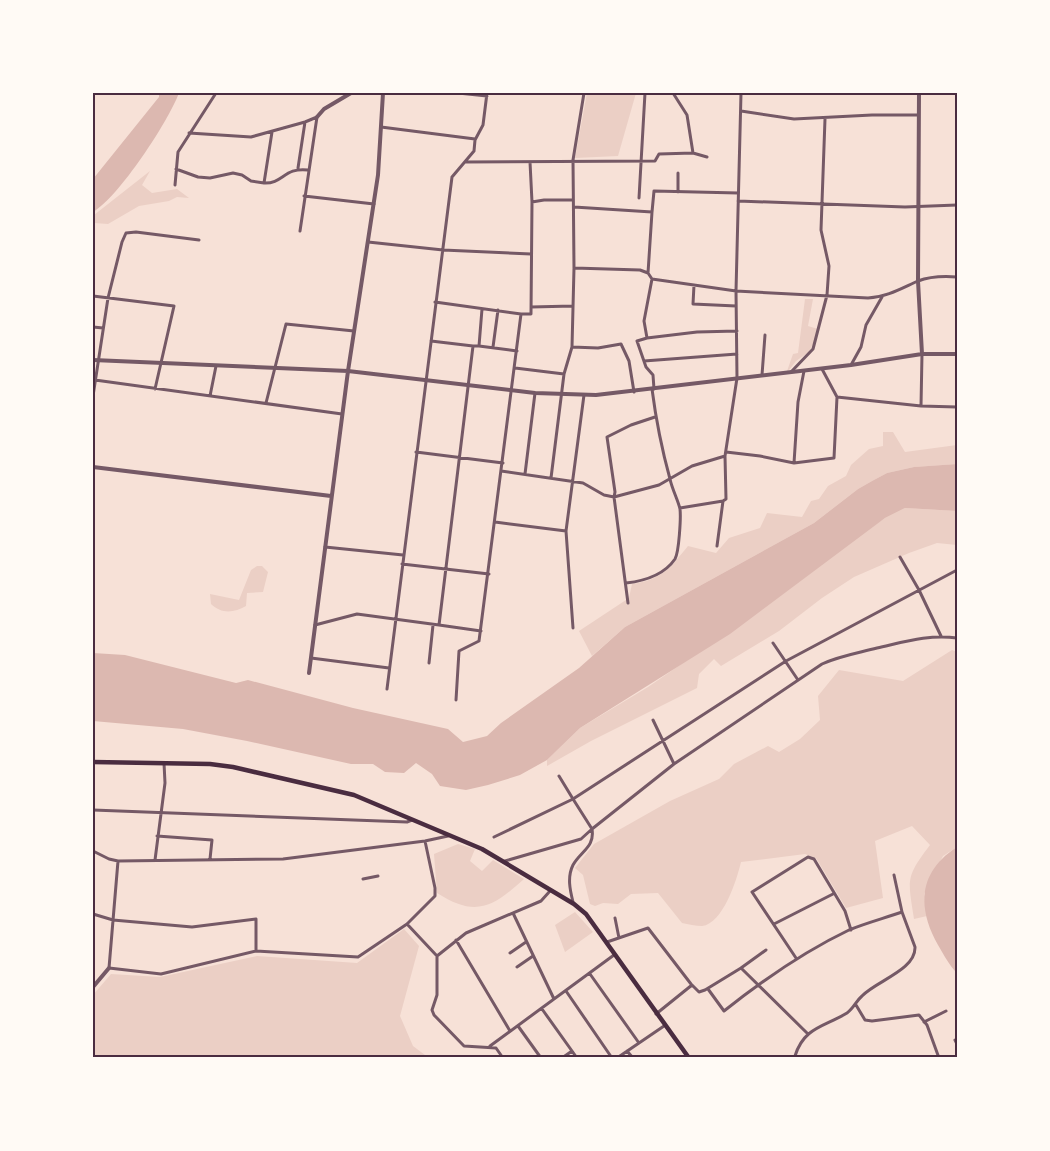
<svg xmlns="http://www.w3.org/2000/svg" width="1050" height="1151" font-family="Roboto,sans-serif">
<rect width="100%" height="100%" fill="#f7e1d7"/>
<path fill="#ebcfc5" d="M587 93H636L618 156 575 158Z
M150 171 142 185 152 193 177 189 189 198 177 197 169 201 139 206 108 224 94 223V215Z
M805 299H813L808 326 818 329 815 340 809 352 796 361 786 374 793 354 798 353Z
M883 432H893L905 452 957 445V464L914 467 887 473 872 481 858 489 814 523 625 627 592 656 579 631 629 598 632 584C661 580 670 568 688 546L716 553 729 538 760 528 767 513 802 517 811 501 819 499 828 486 846 476 851 465 869 449 883 446Z
M905 508 957 511V545L937 543 909 553 854 577 822 598 779 631 721 666 714 659 699 674 697 688 591 741 547 766V760L580 728 648 687 696 654 861 534 885 518Z
M257 566H262L268 572 263 592 247 593 246 606C234 613 221 614 211 604L210 594 239 600 251 570Z
M952 650 957 652V847L943 856 924 894 927 916 914 919C908 879 905 878 930 845L912 826 875 841 883 898 846 908 816 858 805 854 741 862C737 879 723 924 702 926 696 926 688 924 682 923L658 893 631 894 618 904 603 903 595 906 590 904 583 875 575 868 594 844 670 801 719 779 734 764 768 746 779 752 800 739 820 720 818 696 839 670 903 681Z
M458 844 475 849 470 861 482 871 493 860 524 879C493 907 476 918 437 893L434 854Z
M575 912 593 932 565 952 555 925Z
M404 929 419 946 400 1016 413 1046 429 1058H93V995L111 974 160 977 257 956 357 963Z"/>
<path fill="#dcb8b0" d="M159 93H179C168 122 119 197 93 212V179L159 97Z
M957 464V511L905 508 885 518 730 634 580 728 547 760 520 775 488 785 466 790 440 786 432 774 416 763 404 773 385 772 373 764H351L247 741 183 729 93 721V653L125 655 236 683 248 680 353 708 448 729 463 742 487 736 501 723 579 668 625 627 814 523 858 489 872 481 887 473 914 467Z
M957 847V973C949 965 944 955 938 945 917 908 918 872 957 847Z"/>
<g fill="none" stroke-linecap="round" stroke-linejoin="round">
<path stroke="#755966" stroke-width="3" d="M458 93 487 96
M673 93 687 115 693 153 707 157
M741 111 794 119 872 115H918
M381 127 475 139
M189 133 251 137 305 122 317 117
M465 162 655 161 659 154 693 153
M298 168 305 122
M176 169 198 177 210 178 233 173 242 175 251 181 264 183 272 132
M264 183C283 184 284 167 308 170
M175 185 178 152 216 93
M678 192V173
M304 196 374 204
M639 198 645 93
M738 201 905 207 957 205
M532 202 544 200H573
M574 207 652 212 654 191 738 193
M300 231 317 117
M368 242 443 250 531 254
M574 268 640 270 648 273 652 279 736 291 868 298C887 297 902 288 918 281 931 276 944 276 957 277
M648 273 652 212
M652 279 644 321 647 338 637 341 646 367 653 375 654 389
M694 285 693 304 736 306
M93 296 174 306 155 389
M435 302 521 314
M531 307 573 306
M93 327 103 328
M647 338 697 332 737 331
M473 346H479L482 309
M479 346 517 351
M493 347 498 310
M572 347 598 348 621 344 629 361 634 392
M644 361 737 354
M851 365 861 347 866 325 882 297
M515 368 564 374
M822 369 837 397 921 406 957 407
M791 372 813 349 827 295 829 266 821 230 825 119
M762 375 765 335
M95 380 342 414
M93 396 108 298 122 242 126 233 136 232 199 240
M210 396 216 366
M266 403 286 324 354 331
M921 406 922 354
M655 417 631 425 607 437 615 492 614 497 659 485 692 466 725 456
M416 452 503 463
M726 452 760 456 794 463 834 458 837 397
M794 463 798 402 804 371
M501 471 583 483 604 495 614 497 628 603
M525 474 535 393
M551 478 564 374 572 347 574 268 573 160 584 93
M680 508 723 501
M495 522 566 531
M717 546 723 501 726 499 725 456 737 378 736 291 741 93
M325 547 403 555
M900 557 919 590 941 636
M402 564 489 574
M626 583C644 581 664 575 675 559 679 552 681 518 680 509 678 500 672 489 670 479 662 450 656 420 652 389
M315 625 357 614 439 625 473 346 431 341
M439 625 481 631
M573 628 566 531 584 395
M773 643 798 680
M311 658 389 668
M429 663 433 625
M387 689 452 177 474 151 475 140 483 125 487 93
M456 700 459 651 479 641 521 314H531L532 202 530 162
M653 720 674 764
M93 810 407 822 412 820
M157 836 212 840 210 859
M494 837 573 799 559 776
M93 851 109 859 118 861 283 859 425 841 448 836
M155 860 165 783 164 763
M118 861 109 968 161 974 256 951 358 957 407 924 435 896V888L425 841
M505 861 581 839 592 829 573 799 786 661 957 570
M363 879 378 876
M573 902C570 890 567 877 573 865 581 851 595 847 592 829L674 764 822 664C839 656 858 653 877 648 904 642 929 634 957 638
M513 913 554 999
M93 914 113 920 192 927 256 919V951
M615 918 619 938
M407 924 437 956
M774 924 833 894
M456 940 510 1031
M607 942 648 928 691 984 699 992 705 990 741 968 808 1034
M510 953 526 942
M796 958 752 892 808 857 814 859 845 911 851 930
M517 967 533 956
M741 968 766 950
M590 974 639 1043
M708 989 724 1011C763 980 803 952 849 930 866 923 885 918 902 912
M566 991 612 1058
M856 1005 865 1020 872 1021 919 1015 927 1025 939 1058
M542 1009 577 1058
M656 1014 692 985
M924 1022 946 1011
M518 1026 541 1058
M955 1040 957 1044
M490 1046 614 955
M627 1051 633 1058
M503 1058 496 1048 464 1046 434 1015 432 1010 437 995V956L466 933 541 901 550 891
M562 1058 572 1051
M617 1058 664 1026
M791 1058 795 1056C804 1027 824 1027 847 1013 854 1008 856 1001 862 996 876 981 916 970 915 947L902 912 894 875"/>
<path stroke="#755966" stroke-width="4" d="M919 93 918 281 922 354
M317 117 324 109 351 93
M93 360 348 371 535 393 596 395 851 365 922 354H957
M93 467 331 496
M309 673 348 371 378 175 383 93
M93 987 109 968"/>
<path stroke="#4a2c40" stroke-width="4.5" d="M93 762 210 764 233 767 354 795 482 849 574 904 586 914 689 1058"/>
</g>
<rect width="1050" height="1151" fill="none" stroke="#fffaf5" stroke-width="189"/>
<rect x="94" y="94" width="862" height="962" fill="none" stroke="#4a2c40" stroke-width="2"/>
</svg>
